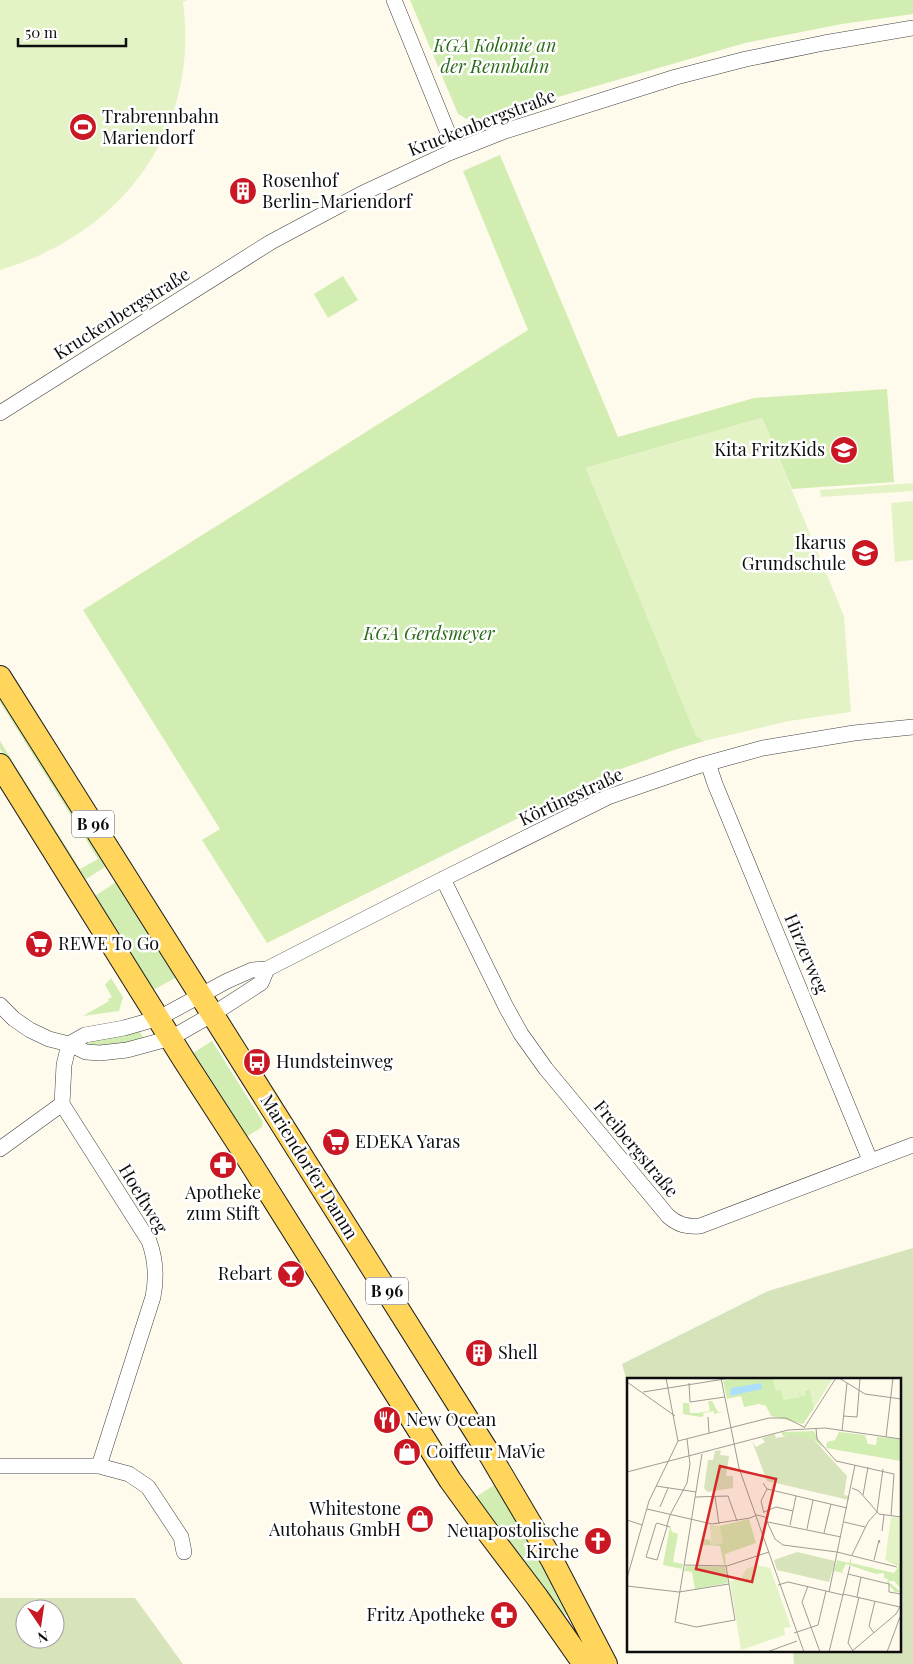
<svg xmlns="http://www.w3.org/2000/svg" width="913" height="1664" font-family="'Playfair Display',serif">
<rect width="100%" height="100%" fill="#fffbec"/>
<path fill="#d2edb2" d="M410 0H913V14L842 24 745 43 472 122 458 114Z
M500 155 618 437 754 398 887 389 894 482 792 489 762 418 586 468 696 735 704 741 674 750 607 774 267 943 202 840 220 829 83 610 528 330 463 171Z
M343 276 358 300 328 318 314 294Z
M0 694 108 865 88 878 85 880 81 878 0 749V741L80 869 98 859 0 702Z
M116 882 179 976 153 990 95 896Z
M111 978 123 997 119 1011 83 1016 109 1001 108 999 112 997 105 985Z
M140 1032 144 1039 124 1044 91 1046 89 1045V1041Z
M212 1041 263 1122 262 1127 248 1136H246L193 1053Z
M496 1484 567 1611V1615H564L474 1498Z"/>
<path fill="#d7e3bb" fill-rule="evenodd" d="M913 1248V1664H794L793 1650H899V1379H628V1385L622 1364 768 1291Z
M0 1598H135L183 1664H0ZM25 1609H55V1639H25Z"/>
<path fill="#e4f3c5" d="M0 0H187L183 2C200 131 122 234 0 270Z
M762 418 844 616 851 712 789 721 704 741 696 736 586 468Z
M913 483V491L821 497 820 490Z
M913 501V560L895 562 891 503Z"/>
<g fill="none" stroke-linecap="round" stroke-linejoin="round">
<g stroke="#404040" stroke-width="16">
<path id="minor" d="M394 0 455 150
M0 413 271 242 361 194 449 153 505 131 676 77 746 59 824 43 913 28
M708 763 715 784 870 1160
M443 879 506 1007 521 1034 546 1069 668 1216C678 1225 687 1227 700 1226L913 1145
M0 1005 14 1019 30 1030 49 1039 69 1044 86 1052 100 1053 127 1050 171 1038 213 1014 261 983 267 969
M69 1044 85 1035 124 1028 159 1018 227 981 252 970 267 969 443 879 608 797 698 766 763 748 854 733 913 727
M69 1044 64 1065 62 1104 149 1241C156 1260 157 1277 153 1297L99 1466
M0 1149 62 1104
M0 1466H99L129 1474 148 1487 181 1537 184 1552"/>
</g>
<g stroke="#1e1e1e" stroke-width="24">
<path id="primary" d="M0 677 490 1455 552 1560 606 1664
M0 765 184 1060 250 1162 450 1480 487 1531 537 1597 584 1664"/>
</g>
<use href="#minor" stroke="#fff" stroke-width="15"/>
<use href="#primary" stroke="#ffd55c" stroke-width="22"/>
</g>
<defs>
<g id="stadium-disc" transform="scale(1.4375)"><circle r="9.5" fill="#c91823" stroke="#fff"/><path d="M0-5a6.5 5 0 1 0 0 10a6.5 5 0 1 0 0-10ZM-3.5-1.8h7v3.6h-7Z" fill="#fff"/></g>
<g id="building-disc" transform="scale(1.4375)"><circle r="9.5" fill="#c91823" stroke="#fff"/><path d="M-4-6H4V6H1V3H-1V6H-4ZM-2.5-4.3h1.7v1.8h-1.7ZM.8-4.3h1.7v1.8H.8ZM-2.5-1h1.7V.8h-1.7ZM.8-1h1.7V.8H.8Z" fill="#fff"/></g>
<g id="school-disc" transform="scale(1.4375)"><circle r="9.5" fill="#c91823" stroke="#fff"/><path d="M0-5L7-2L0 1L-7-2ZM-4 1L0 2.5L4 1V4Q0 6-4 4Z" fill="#fff"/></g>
<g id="supermarket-disc" transform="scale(1.4375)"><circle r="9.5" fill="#c91823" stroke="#fff"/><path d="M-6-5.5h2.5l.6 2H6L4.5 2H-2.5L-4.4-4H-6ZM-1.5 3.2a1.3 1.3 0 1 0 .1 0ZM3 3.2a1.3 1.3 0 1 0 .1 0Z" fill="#fff"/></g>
<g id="bus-disc" transform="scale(1.4375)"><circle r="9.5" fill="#c91823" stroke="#fff"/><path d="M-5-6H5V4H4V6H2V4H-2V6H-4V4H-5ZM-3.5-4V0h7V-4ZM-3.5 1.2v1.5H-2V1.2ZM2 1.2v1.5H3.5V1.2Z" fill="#fff"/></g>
<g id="pharmacy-disc" transform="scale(1.4375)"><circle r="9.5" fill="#c91823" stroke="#fff"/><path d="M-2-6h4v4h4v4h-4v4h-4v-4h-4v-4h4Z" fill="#fff"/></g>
<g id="bar-disc" transform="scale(1.4375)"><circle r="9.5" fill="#c91823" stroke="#fff"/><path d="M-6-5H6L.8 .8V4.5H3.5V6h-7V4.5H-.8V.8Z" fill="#fff"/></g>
<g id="restaurant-disc" transform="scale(1.4375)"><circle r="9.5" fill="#c91823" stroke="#fff"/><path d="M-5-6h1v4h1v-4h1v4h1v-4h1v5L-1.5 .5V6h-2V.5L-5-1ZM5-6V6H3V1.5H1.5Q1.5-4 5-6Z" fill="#fff"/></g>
<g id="shop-disc" transform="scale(1.4375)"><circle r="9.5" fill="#c91823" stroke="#fff"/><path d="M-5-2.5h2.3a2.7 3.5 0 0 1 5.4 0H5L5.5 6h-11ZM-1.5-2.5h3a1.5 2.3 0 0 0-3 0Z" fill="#fff"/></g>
<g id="church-disc" transform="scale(1.4375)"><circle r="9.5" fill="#c91823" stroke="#fff"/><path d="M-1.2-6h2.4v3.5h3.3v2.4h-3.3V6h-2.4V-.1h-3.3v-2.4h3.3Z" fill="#fff"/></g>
</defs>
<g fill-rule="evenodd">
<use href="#stadium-disc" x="83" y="127"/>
<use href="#building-disc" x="243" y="191"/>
<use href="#school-disc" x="844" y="450"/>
<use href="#school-disc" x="865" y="553"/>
<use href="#supermarket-disc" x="39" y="944"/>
<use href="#bus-disc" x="257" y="1062"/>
<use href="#supermarket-disc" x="336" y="1142"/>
<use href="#pharmacy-disc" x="223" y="1165"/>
<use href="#bar-disc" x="291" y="1274"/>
<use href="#building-disc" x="479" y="1353"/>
<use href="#restaurant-disc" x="387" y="1420"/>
<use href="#shop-disc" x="407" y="1452"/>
<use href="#shop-disc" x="420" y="1519"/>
<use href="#church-disc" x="598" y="1541"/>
<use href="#pharmacy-disc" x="504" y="1615"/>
</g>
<g text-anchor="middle" stroke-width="5" stroke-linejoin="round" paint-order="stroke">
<g fill="#fff" stroke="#565656" stroke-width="1">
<rect x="72" y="810.5" width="42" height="27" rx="4"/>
<rect x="366" y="1277.5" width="42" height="27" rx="4"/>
</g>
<g font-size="16" font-weight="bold" fill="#0d0d0d">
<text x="93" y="830">B 96</text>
<text x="387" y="1297">B 96</text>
</g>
<g font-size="18" font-style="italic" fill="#296a17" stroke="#fff">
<text x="495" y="52">KGA Kolonie an<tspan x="495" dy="21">der Rennbahn</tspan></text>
<text x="429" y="640">KGA Gerdsmeyer</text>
</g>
<g font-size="18" fill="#0d0d0d" stroke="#fff" text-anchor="start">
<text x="102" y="123">Trabrennbahn<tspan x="102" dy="21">Mariendorf</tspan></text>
<text x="262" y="187">Rosenhof<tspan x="262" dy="21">Berlin-Mariendorf</tspan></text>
<text x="825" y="456" text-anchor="end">Kita FritzKids</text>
<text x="846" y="549" text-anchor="end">Ikarus<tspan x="846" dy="21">Grundschule</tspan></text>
<text x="58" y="950">REWE To Go</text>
<text x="276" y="1068">Hundsteinweg</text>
<text x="355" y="1148">EDEKA Yaras</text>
<text x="223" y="1199" text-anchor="middle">Apotheke<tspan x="223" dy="21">zum Stift</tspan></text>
<text x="272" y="1280" text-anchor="end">Rebart</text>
<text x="498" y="1359">Shell</text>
<text x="406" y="1426">New Ocean</text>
<text x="426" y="1458">Coiffeur MaVie</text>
<text x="401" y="1515" text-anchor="end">Whitestone<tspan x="401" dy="21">Autohaus GmbH</tspan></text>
<text x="579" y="1537" text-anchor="end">Neuapostolische<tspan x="579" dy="21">Kirche</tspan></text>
<text x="485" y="1621" text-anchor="end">Fritz Apotheke</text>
</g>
<g font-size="18" fill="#0d0d0d" stroke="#fff">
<text transform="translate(482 123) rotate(-21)" y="6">Kruckenbergstraße</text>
<text transform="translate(122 314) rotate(-32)" y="6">Kruckenbergstraße</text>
<text transform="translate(571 797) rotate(-25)" y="6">Körtingstraße</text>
<text transform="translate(806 954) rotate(67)" y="6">Hirzerweg</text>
<text transform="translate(636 1149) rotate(50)" y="6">Freibergstraße</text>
<text transform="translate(309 1167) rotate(58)" y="6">Mariendorfer Damm</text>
<text transform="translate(143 1199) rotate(59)" y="6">Hoeftweg</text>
</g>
</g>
<g transform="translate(627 1378)">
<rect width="274" height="274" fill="#fffbec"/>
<path d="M109 0H146L149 12 154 11 157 22 170 8 178 12 183 11 187 30 176 46 144 38 139 28 132 26 117 29 114 18 100 21 96 3ZM81 23H85L91 34 98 33 87 36V33L76 35 77 38 73 39 56 36V25H62L63 35H70L83 33ZM187 53 196 70 186 61 156 58 154 54ZM212 54 238 57 241 66 249 67 250 59 274 61V83L199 70 200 64 208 62ZM122 141 129 165 98 176 99 187H97L93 168 76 167 77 161 83 162 84 167 92 148ZM43 148 45 154 51 156 46 184 56 186 55 191 36 187ZM224 179V185L267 195 272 188 258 182 274 186V211L267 203H261L274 214H268L260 205 261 201 257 200V195L249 196 219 186 215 194 220 196 207 193 210 182 222 185ZM59 188 98 189 101 205 68 211 65 194 57 193Z" fill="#d2edb2"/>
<path d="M148 56 149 60 166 57 186 61 220 98 217 117 222 118V122L140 103 125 63 129 69 138 64 135 60ZM94 72 93 77 102 78 99 98H106V110L80 114 77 110 81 82H86L88 73ZM170 174 208 183 202 204 150 192 147 182Z" fill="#d7e3bb"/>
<path d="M146 0H206L187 30 183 11H179L178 18H174L170 8 173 19 157 22 154 11 149 12ZM264 139 274 140V186L258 182ZM83 147 93 148 96 166 84 167ZM131 187 143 190 164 249 157 250 158 257 114 272 103 203 114 201 119 191Z" fill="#e4f3c5"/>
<path d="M134 5 135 11 103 18 104 10Z" fill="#acdffc"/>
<path fill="none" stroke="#9e9c93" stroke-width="1" d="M94 0 112 90 177 274M212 0 238 16 274 21M0 4 48 38M62 5 63 24 98 19M16 14 104 0M216 38 230 39 233 0M81 39 82 55M177 50 209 0M189 50 190 61 209 83 267 96 264 138M215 53 220 5M259 59 266 0M51 63 142 40H159L177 49M75 76 48 244 69 249 108 242 99 188M0 94 161 52 198 50 274 61M136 105 140 111 220 130M29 108 69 114M225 110 232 113 252 136 274 139M236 117 241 89M68 119 101 118 110 143M88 119 92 146M33 129 41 110M20 131 85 146 123 140M137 134 149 129 166 133M250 134 256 91M137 135 134 123 140 111M123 140 130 137 138 139 148 161 156 167 210 174 270 189M0 142 15 147M141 144 214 159M217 144 238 149M163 147 169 118M43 149 40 148 30 145 29 146 19 179 30 182 40 149V147L43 137 60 105 63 86 60 61M180 151 186 122M255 153 257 137M197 155 204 126M225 177 241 144 250 134M247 182 252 162 253 165M57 187 100 188 142 174M221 196 262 206V214L274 216M0 200 22 123 51 63 39 0M151 207 161 204 216 217M0 208 52 214 102 206M181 208 175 224 193 274M202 214 228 87M216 216 273 229M230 219 234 199M167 255 191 247 199 213M247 255 242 248 248 223M226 273 221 265 232 219M140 274 170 263M202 274 223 188M224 274 269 236 274 227M260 274 273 239"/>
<path fill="#d62828" fill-opacity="0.15" stroke="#d62828" stroke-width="2.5" d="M93 88 149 101 125 204 69 191Z"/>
<rect width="274" height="274" fill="none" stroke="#0d0d0d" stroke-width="2.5"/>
</g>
<g transform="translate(40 1624) rotate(167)"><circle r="24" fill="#ffffff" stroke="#9e9e9e"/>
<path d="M0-4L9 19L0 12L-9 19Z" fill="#c91823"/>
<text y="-8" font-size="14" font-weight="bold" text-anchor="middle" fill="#0d0d0d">N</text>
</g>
<path d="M18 38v8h108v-8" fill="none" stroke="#0d0d0d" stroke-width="2.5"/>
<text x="25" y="38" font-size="15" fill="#0d0d0d" stroke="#ffffff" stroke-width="4" paint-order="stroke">50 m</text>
</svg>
